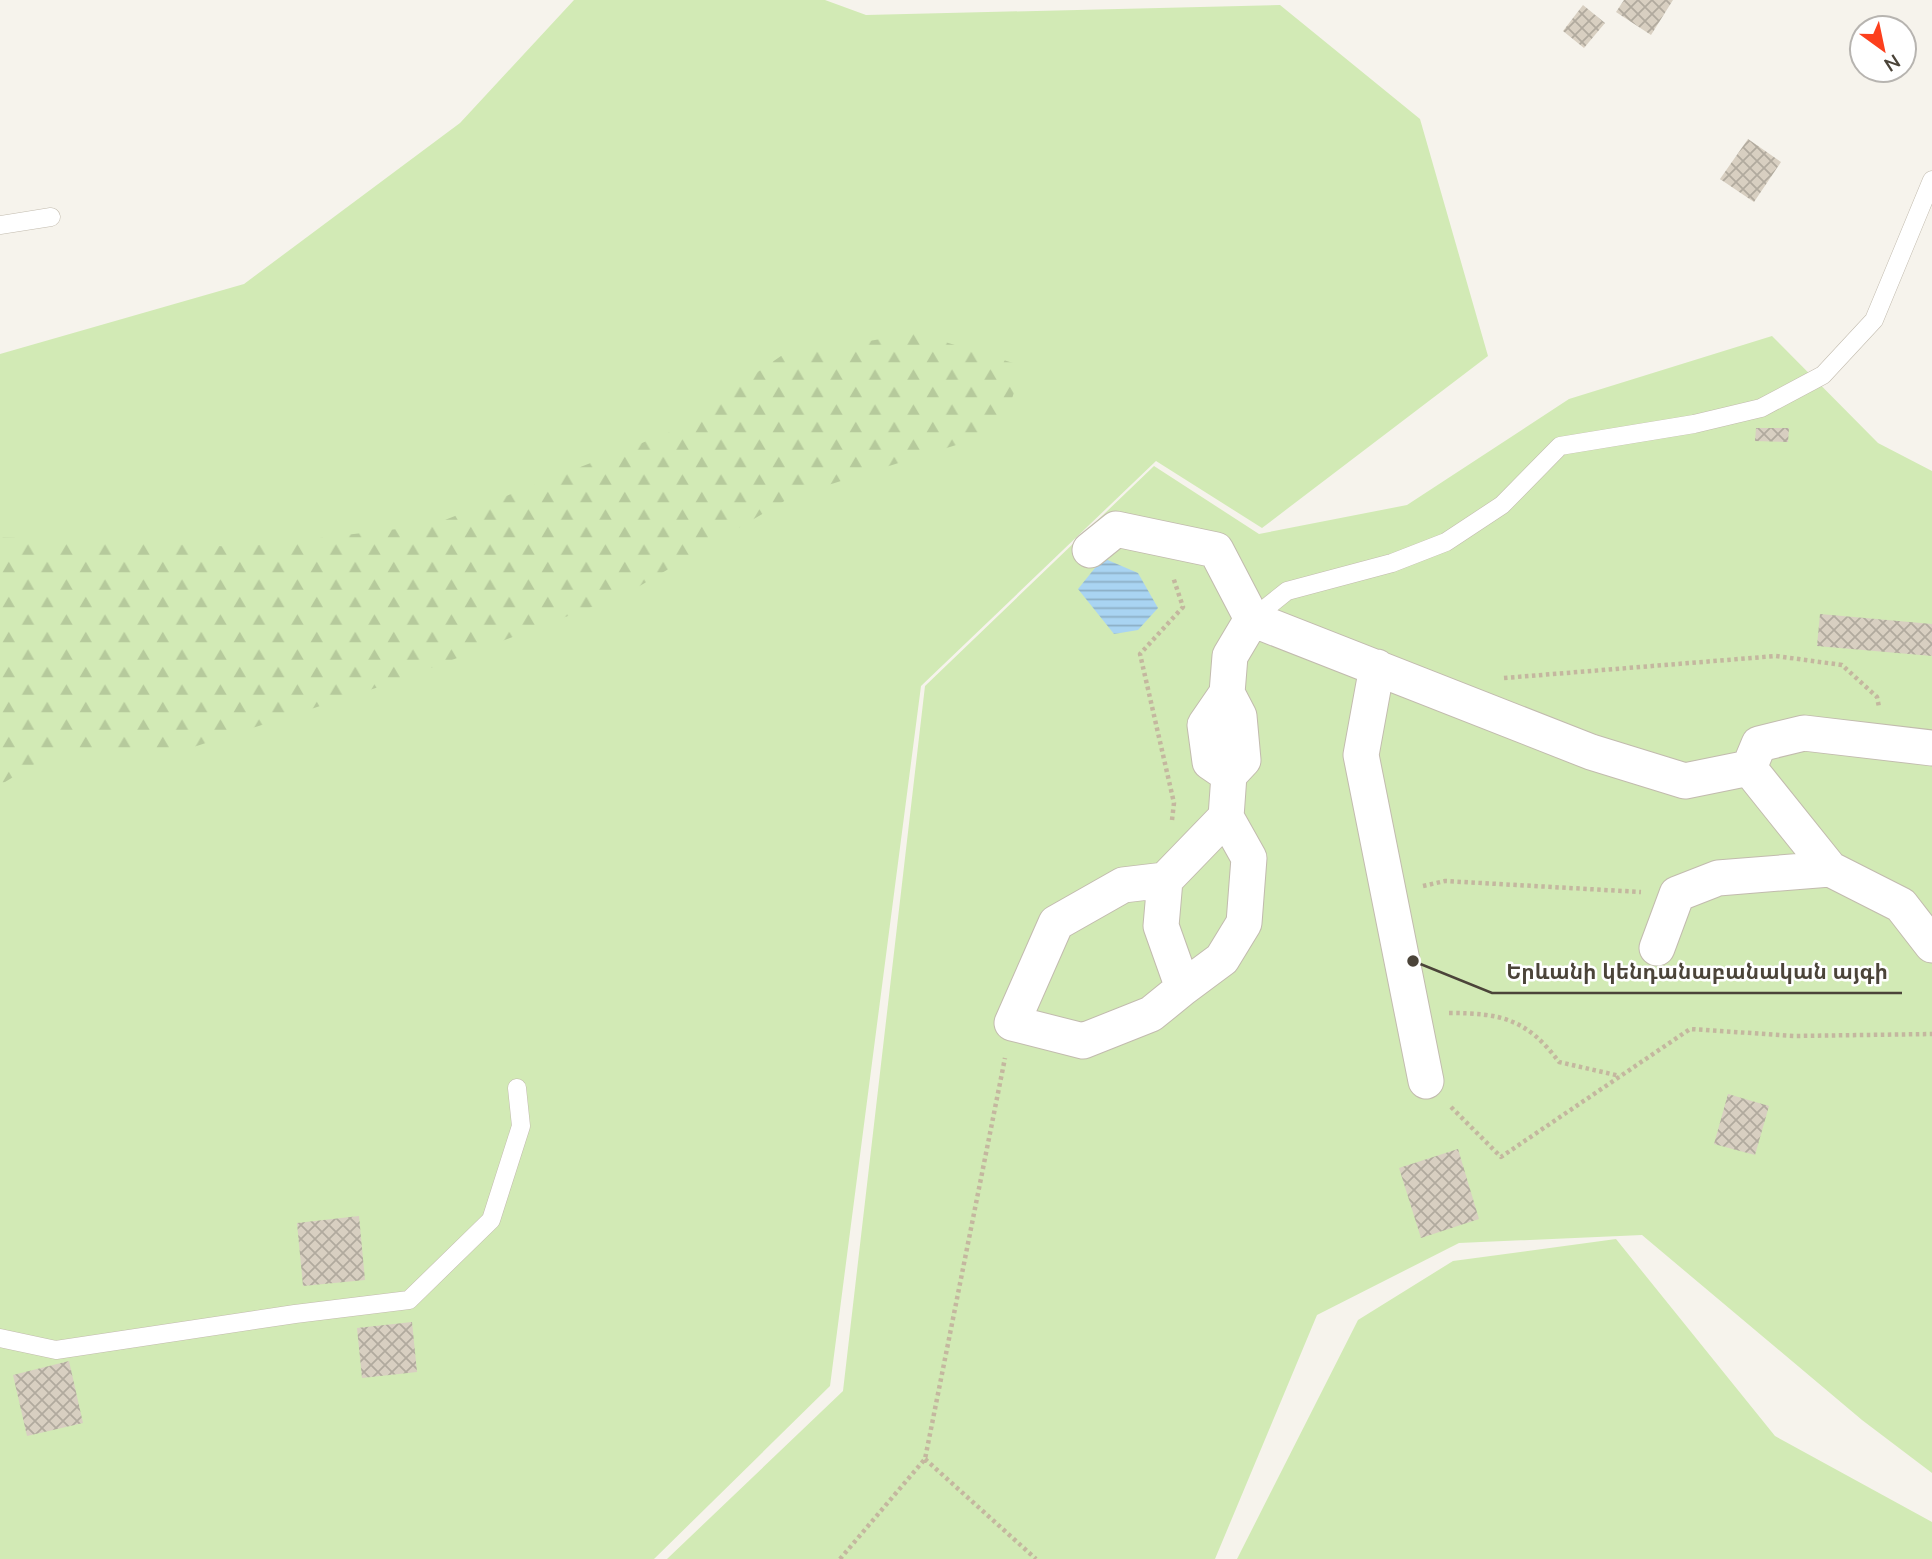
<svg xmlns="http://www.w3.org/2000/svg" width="1932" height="1559" font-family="'Nunito Sans','Noto Sans Armenian',sans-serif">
<defs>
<pattern id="forest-firs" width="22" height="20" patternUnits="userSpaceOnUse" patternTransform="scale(1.75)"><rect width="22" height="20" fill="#d2eab5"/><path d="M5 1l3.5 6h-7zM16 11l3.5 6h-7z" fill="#b6ca9c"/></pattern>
<pattern id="water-rules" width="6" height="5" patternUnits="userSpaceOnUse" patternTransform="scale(1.75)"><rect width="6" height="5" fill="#a9d4f2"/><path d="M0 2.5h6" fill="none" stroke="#8caec5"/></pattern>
<pattern id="building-cross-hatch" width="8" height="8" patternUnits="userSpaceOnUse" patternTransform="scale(1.75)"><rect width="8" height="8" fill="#d8cfc1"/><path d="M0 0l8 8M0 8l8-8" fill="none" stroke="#b1aa9e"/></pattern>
</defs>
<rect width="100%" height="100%" fill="#f6f3ec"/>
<path fill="#d2eab5" d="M574 0H825L866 15 1280 5 1420 119 1488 356 1262 528 1156 461 921 686 830 1386 654 1559H0V354L244 284 460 123Z
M1772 336 1878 443 1932 471V1473L1862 1420 1642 1235 1459 1243 1317 1315 1215 1559H667L843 1391 925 686 1154 466 1259 534 1407 505 1569 399Z
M1616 1239 1775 1436 1932 1522V1559H1237L1358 1320 1453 1261Z"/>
<path fill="url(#forest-firs)" d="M916 333 1023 366 1001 431 793 496 626 594 391 683 175 753 63 747 0 785V537L241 547 432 525 670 432 781 356Z"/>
<path fill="url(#water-rules)" d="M1103 558 1138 573 1158 608 1138 630 1114 634 1078 589Z"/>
<path fill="url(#building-cross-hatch)" d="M1624 0H1673L1651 35 1616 12Z
M1583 5 1605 23 1584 48 1563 31Z
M1748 139 1781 162 1754 202 1720 179Z
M1756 428H1789L1788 442 1755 441Z
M1820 614 1932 624V656L1817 646Z
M1728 1094 1769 1106 1755 1155 1714 1144Z
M1458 1149 1479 1219 1421 1238 1399 1168Z
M359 1216 365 1280 303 1286 297 1223Z
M412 1322 417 1372 362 1378 357 1328Z
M69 1361 83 1423 27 1436 13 1375Z"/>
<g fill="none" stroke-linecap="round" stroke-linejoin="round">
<g stroke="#c2bbae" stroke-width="19">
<path id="lane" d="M0 225 51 217
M1252 619 1287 591 1392 563 1446 542 1502 505 1560 446 1694 424 1761 408 1823 375 1874 320 1932 180
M0 1338 56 1350 295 1314 409 1300 491 1220 521 1126 517 1088"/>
</g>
<g stroke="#c2bbae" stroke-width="37">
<path id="street" d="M1090 550 1116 529 1216 550 1252 619
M1377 667 1361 755 1426 1081
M1749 768 1759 744 1804 733 1932 748
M1229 775 1210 762 1205 725 1227 693 1230 656 1252 619 1591 752 1685 781 1749 768 1830 869 1901 905 1932 945
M1165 880 1161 926 1183 988 1222 959 1244 923 1249 858 1226 817
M1657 948 1677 894 1718 878 1830 869
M1183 988 1151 1014 1083 1041 1012 1023 1056 923 1123 885 1165 880 1226 817 1229 775 1243 760 1239 716 1227 693"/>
</g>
<path stroke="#c4b79f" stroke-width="4.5" stroke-dasharray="3.5 3.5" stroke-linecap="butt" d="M1504 678 1776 656 1842 665 1877 697 1879 707
M1172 820 1174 803 1140 654 1183 607 1173 577
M1423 886 1445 881 1641 892
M1449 1013C1501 1013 1527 1019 1559 1062L1620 1076
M1451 1107 1501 1157 1690 1029 1795 1036 1932 1034
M925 1459 1036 1559
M840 1559 925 1459 1005 1058"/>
<use href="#lane" stroke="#fff" stroke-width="18"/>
<use href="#street" stroke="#fff" stroke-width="35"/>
</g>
<path fill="none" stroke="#4b4439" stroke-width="2.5" d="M1413 961L1492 993H1902"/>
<circle fill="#4b4439" stroke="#fff" stroke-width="2.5" cx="1413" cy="961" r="7"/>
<g font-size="21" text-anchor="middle" font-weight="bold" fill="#4b4439" stroke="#fff" stroke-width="5" stroke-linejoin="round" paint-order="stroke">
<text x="1697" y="979">Երևանի կենդանաբանական այգի</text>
</g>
<g transform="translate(1883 49) rotate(147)"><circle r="33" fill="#ffffff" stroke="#b7b4b0" stroke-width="2"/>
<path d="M0-5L12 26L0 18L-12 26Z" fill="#fc3f1d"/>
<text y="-10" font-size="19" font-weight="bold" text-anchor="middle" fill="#4b4439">N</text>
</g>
</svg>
